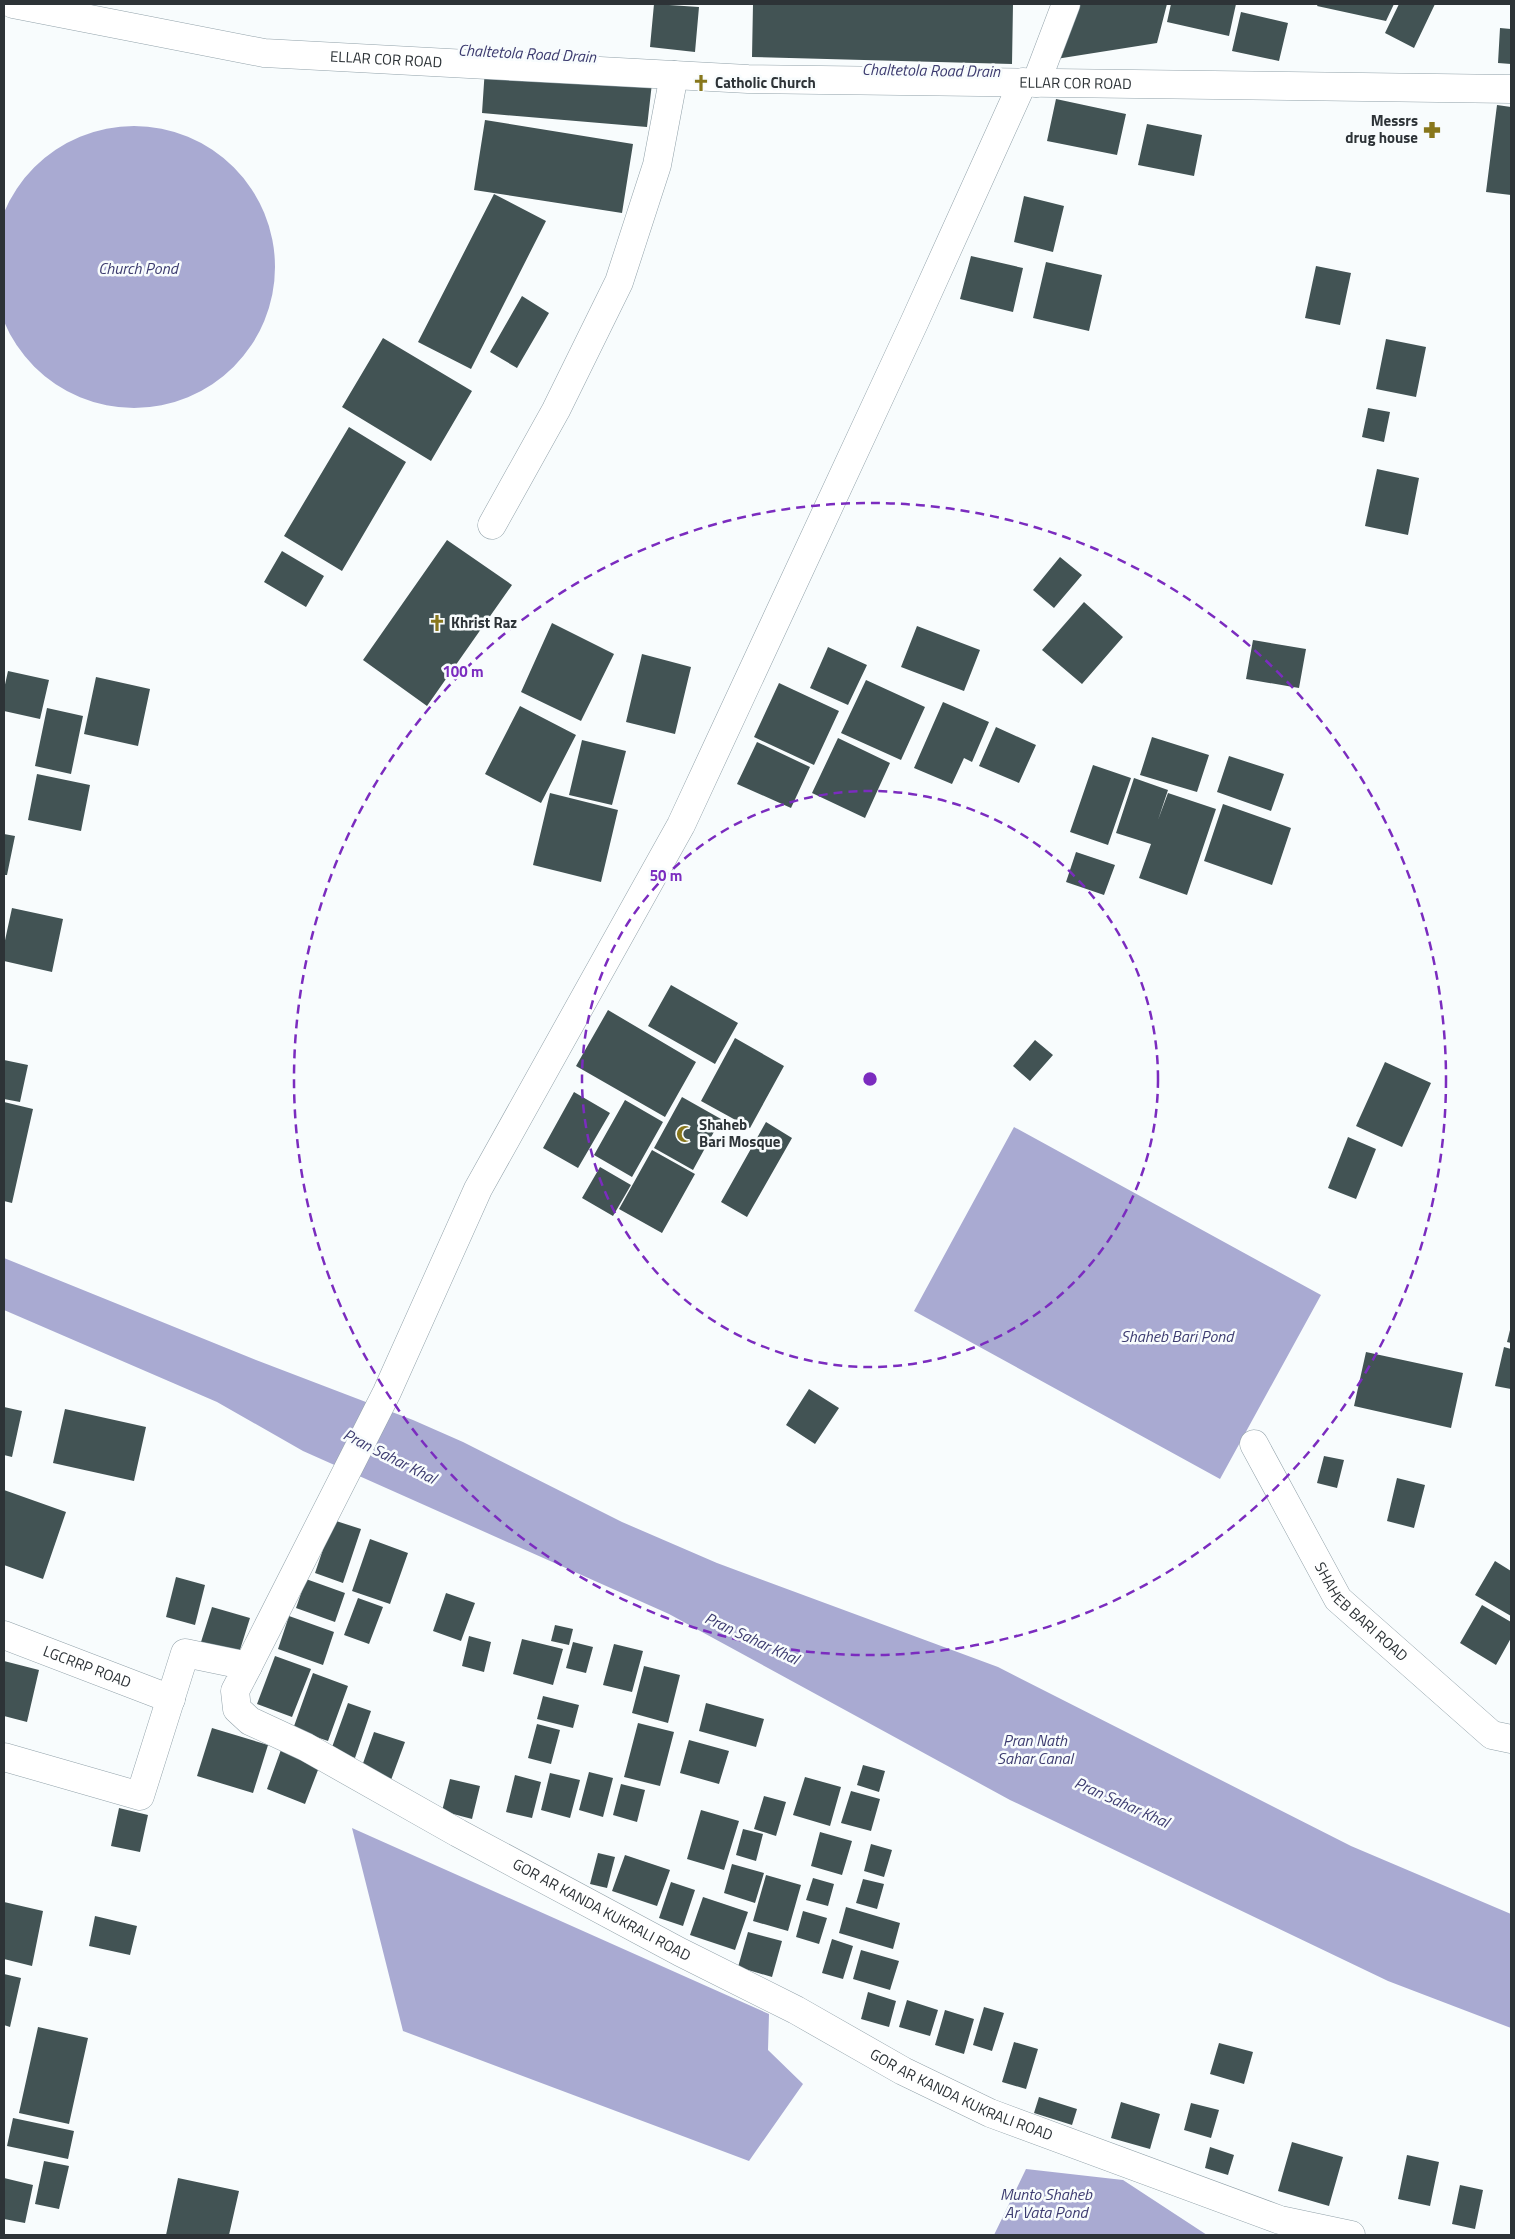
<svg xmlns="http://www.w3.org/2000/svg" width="1515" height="2239" font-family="'Titillium Web',sans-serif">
<rect width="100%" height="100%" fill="#f8fcfd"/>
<path fill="#a9aad2" d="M-7 267a141 141 0 1 1 282 0a141 141 0 1 1-282 0Z
M1014 1127 1321 1295 1220 1479 914 1311Z
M4 1258 256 1360 413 1420 463 1442 622 1522 717 1563 998 1667 1351 1846 1511 1914V2028L1388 1981 1010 1800 669 1614 303 1451 217 1402 4 1310Z
M352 1828 769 2014 768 2050 803 2084 749 2161 403 2031Z
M1026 2169 1123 2180 1207 2235H994Z"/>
<path fill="#425354" d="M654 4 699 7 695 52 650 47Z
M753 4H1013L1012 64 752 57Z
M1078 4H1167L1157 43 1056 59Z
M1171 4H1236L1229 36 1167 22Z
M1318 4H1394L1386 21 1317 6Z
M1399 4H1435L1414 48 1385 33Z
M1241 12 1288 23 1279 61 1232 51Z
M1500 28 1511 29V64L1498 63Z
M485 68 652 83 647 127 482 113Z
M1056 99 1126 114 1117 155 1047 141Z
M1497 105 1511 107V195L1486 192Z
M485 120 633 144 622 213 474 190Z
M1147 124 1202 135 1194 176 1138 165Z
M494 194 546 221 471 369 418 342Z
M1024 196 1064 206 1053 252 1014 242Z
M971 256 1023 268 1013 312 960 299Z
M1046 262 1102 275 1089 331 1033 318Z
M1316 266 1351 273 1340 325 1305 318Z
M522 296 549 313 517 368 490 352Z
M383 338 472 391 431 461 342 407Z
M1386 339 1426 347 1416 397 1376 389Z
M1368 408 1390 412 1384 442 1362 437Z
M349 427 406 462 342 571 284 536Z
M1377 469 1419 478 1408 535 1365 526Z
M447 540 512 585 427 706 363 660Z
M282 551 324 576 306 607 264 582Z
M1060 557 1082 575 1054 608 1033 590Z
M1084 602 1123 637 1082 684 1042 650Z
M552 623 614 654 581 721 521 692Z
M917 626 980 650 964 691 901 667Z
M1253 640 1306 649 1299 688 1246 679Z
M828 647 867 665 848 705 810 688Z
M642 654 691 667 675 734 626 722Z
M8 671 49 680 40 719 4 711V689Z
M96 677 150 689 138 746 84 734Z
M866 680 925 707 901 760 841 733Z
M779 683 839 711 814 765 754 737Z
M943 702 989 722 972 762 964 758 952 784 914 768Z
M520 706 576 735 541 803 485 774Z
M47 708 83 716 71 774 35 766Z
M996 727 1036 745 1019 783 979 766Z
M1152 737 1209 755 1197 792 1140 775Z
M838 738 890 763 865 818 812 793Z
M582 740 626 751 612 805 569 795Z
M757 742 810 767 791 808 737 784Z
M1229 756 1284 774 1271 811 1217 792Z
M1093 765 1131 778 1108 845 1070 832Z
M37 774 90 785 81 831 28 820Z
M1134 778 1168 790 1158 820 1168 793 1216 809 1187 895 1139 878 1151 844 1116 833Z
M550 793 618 810 601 882 533 865Z
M1223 804 1291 828 1272 885 1204 861Z
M4 834 15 836 7 875H4Z
M1076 852 1115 865 1104 895 1066 882Z
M12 908 63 919 52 972 4 961V945Z
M671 985 738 1023 715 1064 648 1026Z
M608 1010 696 1062 665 1117 576 1066Z
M735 1038 784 1066 750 1128 701 1101Z
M1035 1040 1053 1055 1030 1081 1013 1066Z
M4 1060 28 1065 20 1102 4 1099Z
M1385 1062 1431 1083 1402 1147 1356 1126Z
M574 1092 610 1113 578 1168 543 1148Z
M682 1097 721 1119 693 1170 654 1148Z
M625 1100 663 1122 632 1177 594 1155Z
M4 1102 33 1109 12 1203 4 1201Z
M766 1122 792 1138 747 1217 721 1202Z
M1348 1137 1376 1149 1356 1199 1328 1188Z
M652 1150 695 1174 662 1233 619 1209Z
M600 1167 631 1185 613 1216 582 1198Z
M1511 1326V1343L1507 1342Z
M1504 1347 1511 1349V1389L1495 1386Z
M1366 1352 1463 1373 1451 1428 1354 1406Z
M809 1389 839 1408 815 1444 786 1425Z
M4 1407 22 1411 12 1457 4 1455Z
M65 1409 146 1427 134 1481 53 1463Z
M1324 1456 1344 1460 1337 1488 1317 1483Z
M1397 1478 1425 1485 1414 1528 1387 1521Z
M4 1490 66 1512 43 1579 4 1565Z
M333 1520 361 1529 343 1583 315 1573Z
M370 1539 408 1553 390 1604 352 1591Z
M1495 1561 1511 1571V1616L1475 1595Z
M176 1577 205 1585 195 1625 166 1617Z
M306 1579 345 1593 335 1622 296 1608Z
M446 1593 475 1603 461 1641 433 1631Z
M358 1598 383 1607 369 1644 344 1635Z
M1482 1605 1511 1622V1638L1496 1665 1460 1643Z
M212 1607 250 1618 239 1653 201 1642Z
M289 1616 334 1632 323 1665 278 1649Z
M555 1625 573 1629 569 1645 551 1641Z
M469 1636 491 1642 484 1672 462 1666Z
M522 1639 563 1649 553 1685 513 1674Z
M573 1642 593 1647 586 1673 566 1668Z
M614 1644 643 1651 632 1692 603 1685Z
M275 1656 311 1669 292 1717 257 1704Z
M4 1661 39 1670 27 1722 4 1716Z
M644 1666 680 1675 668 1723 632 1713Z
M313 1673 348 1686 328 1741 293 1729Z
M543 1696 579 1705 573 1728 537 1719Z
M348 1703 371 1711 355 1758 331 1750Z
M706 1703 764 1719 756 1747 699 1731Z
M638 1723 674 1732 660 1786 624 1777Z
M537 1724 560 1730 551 1764 528 1758Z
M212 1728 268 1745 253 1793 197 1776Z
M374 1732 405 1742 391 1780 361 1769Z
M689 1740 729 1751 719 1784 680 1773Z
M282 1747 321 1762 305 1804 267 1789Z
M863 1765 885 1771 879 1792 857 1785Z
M589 1772 613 1778 603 1817 579 1810Z
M550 1773 580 1780 570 1818 541 1810Z
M515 1775 541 1782 532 1818 506 1812Z
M805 1777 841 1787 830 1826 793 1815Z
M450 1779 480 1786 472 1819 442 1811Z
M621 1784 645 1790 637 1822 613 1815Z
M851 1791 880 1799 871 1831 841 1823Z
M764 1796 786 1802 776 1836 754 1829Z
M119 1808 148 1815 140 1852 111 1846Z
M701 1810 739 1821 724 1870 687 1859Z
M743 1829 763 1834 756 1861 736 1855Z
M820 1832 852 1841 842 1875 811 1866Z
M871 1844 892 1850 884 1877 864 1871Z
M598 1853 615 1857 607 1888 590 1884Z
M625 1855 670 1870 657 1906 612 1891Z
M732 1864 764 1873 755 1903 724 1893Z
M766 1875 801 1885 788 1931 753 1921Z
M813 1878 834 1884 828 1906 806 1900Z
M863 1879 884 1884 877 1909 856 1903Z
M671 1882 695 1890 683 1926 659 1918Z
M703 1897 748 1912 735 1950 690 1935Z
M4 1902 43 1911 32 1966 4 1959Z
M846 1907 900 1923 893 1949 839 1933Z
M803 1911 827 1918 819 1944 796 1937Z
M95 1916 137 1926 130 1955 89 1946Z
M748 1932 782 1941 772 1977 738 1967Z
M832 1939 853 1946 843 1979 822 1973Z
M861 1950 899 1961 890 1990 853 1979Z
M4 1974 21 1978 10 2027 4 2025Z
M868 1992 896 2001 889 2027 861 2019Z
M907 2000 938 2010 930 2036 899 2027Z
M984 2007 1004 2013 992 2051 973 2045Z
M945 2010 974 2019 964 2054 935 2045Z
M38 2027 88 2038 69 2124 19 2113Z
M1014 2042 1038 2049 1026 2089 1002 2082Z
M1219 2043 1253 2052 1244 2084 1210 2074Z
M1039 2097 1077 2109 1072 2125 1034 2113Z
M1121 2102 1160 2114 1150 2149 1111 2138Z
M1191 2103 1219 2110 1211 2138 1184 2130Z
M13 2118 74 2131 68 2159 7 2146Z
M1292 2142 1343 2157 1329 2206 1278 2191Z
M1210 2147 1234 2155 1228 2175 1205 2168Z
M1407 2155 1439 2162 1430 2206 1398 2199Z
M44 2161 69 2166 59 2209 35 2204Z
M4 2178 33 2185 25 2223 4 2219Z
M178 2178 239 2191 229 2235H166Z
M1460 2185 1483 2190 1475 2229 1452 2224Z"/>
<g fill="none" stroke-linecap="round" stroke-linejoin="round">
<g stroke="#92a2aa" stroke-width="29">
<g id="minor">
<path d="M1036 83 1066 4"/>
<path d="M492 525 556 410 619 282 657 165 674 75"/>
<path id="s1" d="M1254 1444 1338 1599 1492 1735 1511 1739"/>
<path id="s2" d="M4 1635 171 1699"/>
<path d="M248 1666 387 1392 478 1189 681 825 914 323 1023 82"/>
<path id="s3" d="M4 1757 140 1796 185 1653 248 1666 235 1691 237 1709 250 1721 306 1747 458 1833 680 1952 796 2010 903 2071 990 2113 1280 2220 1351 2235"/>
</g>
</g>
<g stroke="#92a2aa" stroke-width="29">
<g id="major">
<path id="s4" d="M13 4 264 53 748 79 1511 89"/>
</g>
</g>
<use href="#minor" stroke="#fff" stroke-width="28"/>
<use href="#major" stroke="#fff" stroke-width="28"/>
</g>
<g fill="none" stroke="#7b2cbf" stroke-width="2.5" stroke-dasharray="9 6">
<circle cx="870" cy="1079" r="288"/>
<circle cx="870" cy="1079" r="576"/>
</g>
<defs>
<g id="church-bare" transform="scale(1.35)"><path d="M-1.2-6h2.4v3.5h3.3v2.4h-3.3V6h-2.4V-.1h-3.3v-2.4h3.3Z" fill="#88771c" stroke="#f8fcfd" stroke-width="2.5" paint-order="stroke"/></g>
<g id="pharmacy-bare" transform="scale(1.35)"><path d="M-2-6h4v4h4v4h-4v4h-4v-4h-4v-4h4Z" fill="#88771c" stroke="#f8fcfd" stroke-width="2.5" paint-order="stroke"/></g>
<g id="mosque-bare" transform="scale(1.35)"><path d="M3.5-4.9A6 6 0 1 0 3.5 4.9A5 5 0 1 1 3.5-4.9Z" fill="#88771c" stroke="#f8fcfd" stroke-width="2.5" paint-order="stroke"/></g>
</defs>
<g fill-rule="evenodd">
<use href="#church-bare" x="701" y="83"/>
<use href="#pharmacy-bare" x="1432" y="130"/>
<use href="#church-bare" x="437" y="623"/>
<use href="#mosque-bare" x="685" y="1134"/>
</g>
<g text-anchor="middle" stroke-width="5" stroke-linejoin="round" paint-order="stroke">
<g font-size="15" fill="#2d3337" stroke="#f8fcfd">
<text dy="5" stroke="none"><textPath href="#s4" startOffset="378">ELLAR COR ROAD</textPath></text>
<text dy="5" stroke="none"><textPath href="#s4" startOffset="1068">ELLAR COR ROAD</textPath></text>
<text dy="5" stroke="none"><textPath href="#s1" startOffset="201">SHAHEB BARI ROAD</textPath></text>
<text dy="5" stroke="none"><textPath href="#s2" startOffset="89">LGCRRP ROAD</textPath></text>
<text dy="5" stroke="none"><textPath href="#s3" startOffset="819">GOR AR KANDA KUKRALI ROAD</textPath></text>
<text dy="5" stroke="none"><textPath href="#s3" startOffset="1224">GOR AR KANDA KUKRALI ROAD</textPath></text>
</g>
<g font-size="15" font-weight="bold" fill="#2d3337" stroke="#f8fcfd" text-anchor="start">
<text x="715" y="88">Catholic Church</text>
<text x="1418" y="126" text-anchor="end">Messrs<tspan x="1418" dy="17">drug house</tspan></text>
<text x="451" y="628">Khrist Raz</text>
<text x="699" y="1130">Shaheb<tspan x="699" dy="17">Bari Mosque</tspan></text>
</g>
<g font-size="16" font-style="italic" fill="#3d3c70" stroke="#f8fcfd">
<text transform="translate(527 53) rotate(3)" y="6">Chaltetola Road Drain</text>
<text transform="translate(931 70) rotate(1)" y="6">Chaltetola Road Drain</text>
<text x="138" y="274">Church Pond</text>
<text x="1177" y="1342">Shaheb Bari Pond</text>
<text transform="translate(390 1456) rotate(27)" y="6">Pran Sahar Khal</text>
<text transform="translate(752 1638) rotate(25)" y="6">Pran Sahar Khal</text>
<text x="1035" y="1746">Pran Nath<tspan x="1035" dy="18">Sahar Canal</tspan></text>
<text transform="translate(1122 1802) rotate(24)" y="6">Pran Sahar Khal</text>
<text x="1046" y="2200">Munto Shaheb<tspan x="1046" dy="18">Ar Vata Pond</tspan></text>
</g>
</g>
<circle cx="870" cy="1079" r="8" fill="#7b2cbf" stroke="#f8fcfd" stroke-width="2.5"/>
<g font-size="15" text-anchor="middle" font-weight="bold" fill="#7b2cbf" stroke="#f8fcfd" stroke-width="5" stroke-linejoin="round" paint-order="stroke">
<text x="463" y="677">100 m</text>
<text x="666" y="881">50 m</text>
</g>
<rect width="1515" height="2239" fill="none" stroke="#2d3337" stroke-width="10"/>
</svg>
